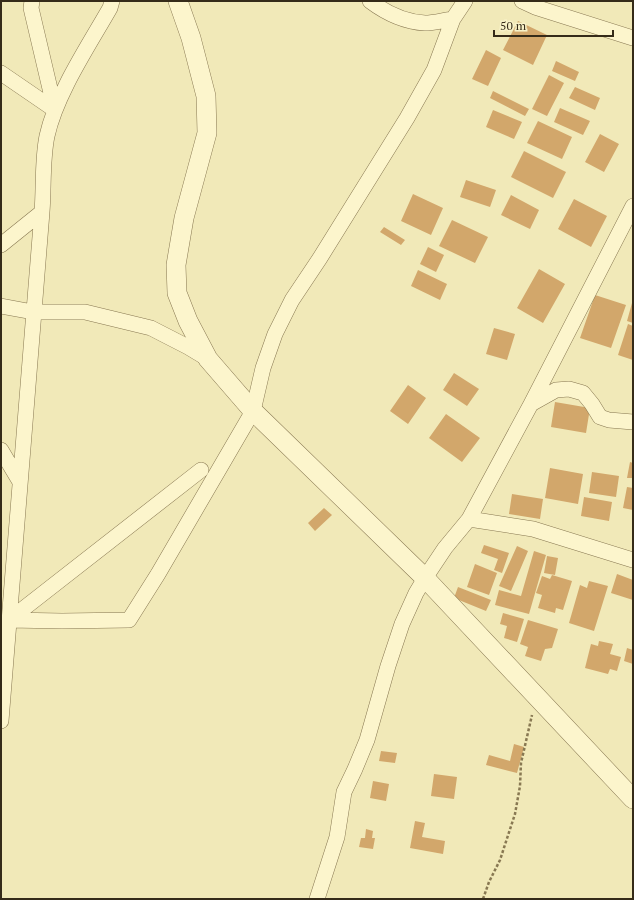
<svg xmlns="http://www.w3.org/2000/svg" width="634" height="900" font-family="'PT Serif',serif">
<rect width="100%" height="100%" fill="#f1e9b8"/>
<path fill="#d2a76b" d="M518 21 547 35 533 65 503 50Z
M486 50 501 58 488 86 472 79Z
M556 61 579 72 575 81 552 71Z
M549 75 564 83 547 116 532 109Z
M575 87 600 98 595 110 569 98Z
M493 91 529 109 525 116 490 98Z
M560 108 590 121 583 135 554 122Z
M493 110 522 122 514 139 486 127Z
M538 121 572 137 562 159 527 143Z
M600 134 619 144 604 172 585 162Z
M524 151 566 172 553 198 511 177Z
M466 180 496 190 490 207 460 197Z
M413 194 443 208 431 235 401 221Z
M511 195 539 210 530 229 501 215Z
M574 199 607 216 591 247 558 229Z
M452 220 488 237 475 263 439 246Z
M384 227 405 240 401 245 380 232Z
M428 247 444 255 436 272 420 264Z
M539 269 565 284 543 323 517 308Z
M418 270 447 284 440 300 411 286Z
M595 295 626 305 611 348 580 338Z
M632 303 633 304V323L627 321Z
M628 324 633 326V360L618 355Z
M494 328 515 334 507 360 486 354Z
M454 373 479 389 467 406 443 390Z
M408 385 426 398 408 424 390 411Z
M555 402 590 408 586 433 551 427Z
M446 414 480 438 462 462 429 438Z
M630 462 633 463V478H627Z
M550 468 583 474 578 504 545 498Z
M592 472 619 476 616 497 589 493Z
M627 487 633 488V510L623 508Z
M512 494 543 499 540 519 509 514Z
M584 497 612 502 609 521 581 516Z
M324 508 332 515 315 531 308 523Z
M484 545 509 553 502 573 494 570 498 559 481 553Z
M517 546 528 551 511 591 499 586Z
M534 551 546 555 529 614 495 605 499 590 521 596Z
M547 556 558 558 555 575 544 573Z
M475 564 497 573 489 595 467 587Z
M617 574 633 580V600L611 593Z
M552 575 572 581 563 610 556 608 555 613 538 608 542 595 536 593 542 576 550 579Z
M589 581 608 586 594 631 569 623 580 585 587 588Z
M458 587 491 600 486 611 454 598Z
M503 613 524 619 517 642 504 638 507 626 500 624Z
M528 620 558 629 552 648 545 649 541 661 525 656 528 647 520 644Z
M599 641 613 644 610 654 621 657 617 671 610 669 608 674 585 668 591 644 598 646Z
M627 648 633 650V664L624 661Z
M514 744 524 747 517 773 486 765 489 755 510 761Z
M381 751 397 753 395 763 379 761Z
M434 774 457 777 454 799 431 796Z
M373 781 389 784 386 801 370 798Z
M415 821 425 823 422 837 445 841 443 854 410 848Z
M366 829 373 831 372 838H375L373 849 359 847 361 838H365Z"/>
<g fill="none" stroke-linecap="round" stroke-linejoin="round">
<g stroke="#887852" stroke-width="16">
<path id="minor" d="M370 1C386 13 405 22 425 23 434 23 444 20 453 19
M522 1 535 7 633 38
M1 73 55 110 31 8 32 1
M1 245 42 212
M1 306 33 312H85L151 328 188 347 208 359
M531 404 556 390 569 389 583 393 592 404 600 417 609 420 633 422
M1 450 20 482
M469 519 533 529 633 560
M9 620 62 621 129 620 158 574 253 411 263 368 275 334 292 300 320 258 407 118 434 70 453 19 465 1
M9 620 201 470
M1 721 42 212C44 187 42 160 47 136 56 94 89 45 110 8L112 1
M317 899 337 837 344 792 355 769 367 740 388 666 402 624 416 593 425 578 445 548 469 519 531 404 633 206"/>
</g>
<g stroke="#887852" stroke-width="20">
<path id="tertiary" d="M178 1 191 38 206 96 207 133 184 218 176 265 177 293 188 321 208 359 253 411 425 578 633 799"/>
</g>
<path stroke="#887852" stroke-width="2.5" stroke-dasharray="3 2" stroke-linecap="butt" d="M483 899 489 882 500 860 515 814 520 786 521 763 532 715"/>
<use href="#minor" stroke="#fcf5cc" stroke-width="15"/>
<use href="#tertiary" stroke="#fcf5cc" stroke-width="19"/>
</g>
<rect width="634" height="900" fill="none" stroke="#352b19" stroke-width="4"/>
<path d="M494 30v6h119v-6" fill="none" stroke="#352b19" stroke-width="2"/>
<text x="500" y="30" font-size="12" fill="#352b19" stroke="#f8f2c8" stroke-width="3" paint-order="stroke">50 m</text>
</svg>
